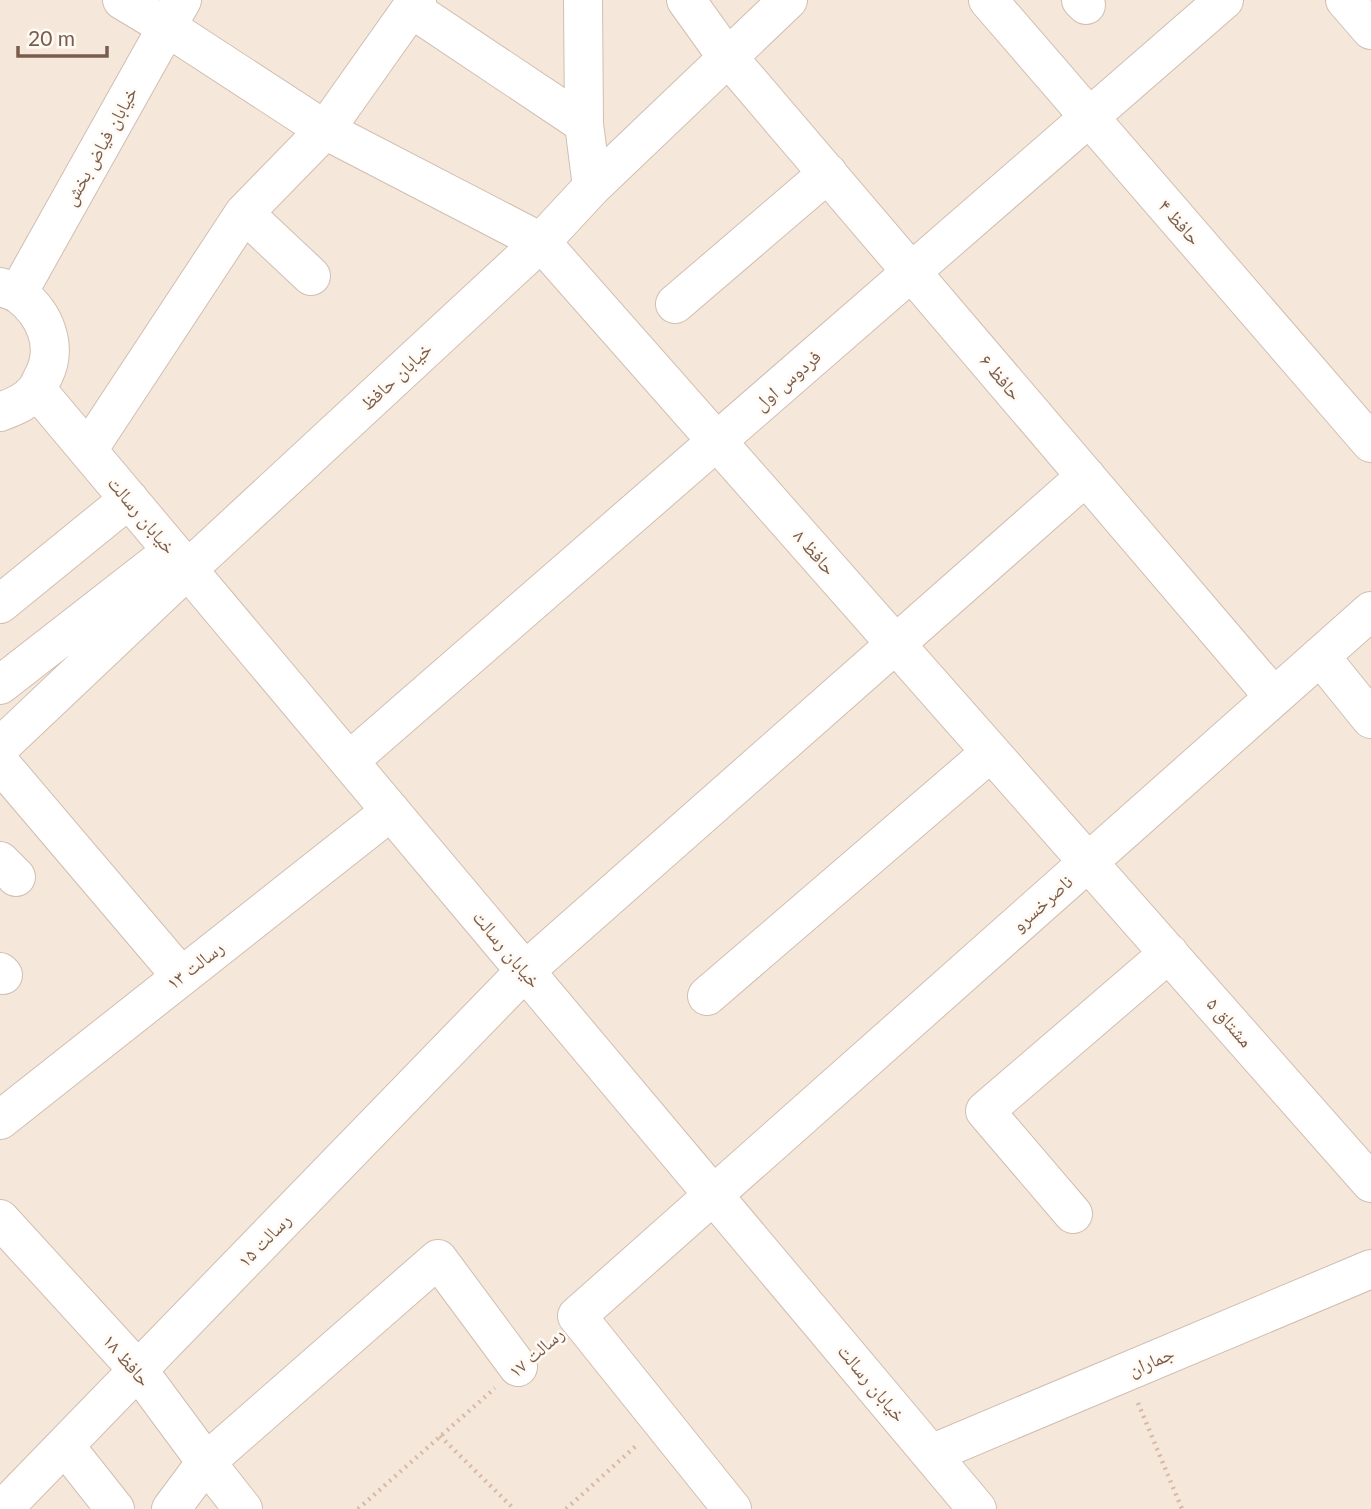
<svg xmlns="http://www.w3.org/2000/svg" width="1371" height="1509" font-family="Lato,'Noto Naskh Arabic',sans-serif">
<rect width="100%" height="100%" fill="#fdf6ec"/>
<path fill="#f5e8da" d="M0 0H1371V1509H0Z"/>
<g fill="none" stroke-linecap="round" stroke-linejoin="round">
<g stroke="#d1beb0" stroke-width="40">
<path id="minor" d="M122 0 167 27 325 130 541 242 1371 1183
M583 0 584 124 592 187
M686 0 719 46
M988 0 1371 443
M1081 0 1086 5
M1345 0 1371 30
M412 9 584 124
M728 57 1274 697
M244 213 311 276
M0 287C7 289 14 291 20 295 45 314 58 346 44 375 41 380 39 386 36 390 27 402 13 407 0 412
M18 293 182 0
M675 304 828 173
M37 390 977 1509
M88 450 244 213 325 130 417 0
M0 604 129 499
M1320 656 1371 719
M0 685 172 551
M0 747 187 570 541 242 592 187 788 0
M349 761 1224 0
M0 763 181 976
M0 861 16 877
M0 972 3 975
M707 996 991 752
M0 1120 391 811
M1073 1214 985 1111 1169 953
M0 1219 138 1370 206 1462 243 1509
M65 1446 115 1509
M931 1454 1371 1269
M3 1509 525 971 1086 476
M171 1509 206 1462 438 1259 518 1367
M732 1509 577 1316 1371 611"/>
</g>
<path stroke="#d9b8a5" stroke-width="4.5" stroke-dasharray="2 5" stroke-linecap="butt" d="M1138 1403 1182 1509
M440 1436 514 1509
M358 1509 495 1388
M566 1509 638 1444"/>
<use href="#minor" stroke="#fff" stroke-width="38"/>
</g>
<g text-anchor="middle" stroke-width="5" stroke-linejoin="round" paint-order="stroke">
<g font-size="19" fill="#7a5c4d" stroke="#fffaf3">
<text transform="translate(100 146) rotate(-61)" y="7">خیابان فیاض بخش</text>
<text transform="translate(1180 222) rotate(49)" y="7">حافظ ۴</text>
<text transform="translate(396 376) rotate(-43)" y="7">خیابان حافظ</text>
<text transform="translate(1001 377) rotate(50)" y="7">حافظ ۶</text>
<text transform="translate(787 380) rotate(-41)" y="7">فردوس اول</text>
<text transform="translate(142 515) rotate(50)" y="7">خیابان رسالت</text>
<text transform="translate(815 552) rotate(49)" y="7">حافظ ۸</text>
<text transform="translate(1042 903) rotate(-42)" y="7">ناصرخسرو</text>
<text transform="translate(507 949) rotate(50)" y="7">خیابان رسالت</text>
<text transform="translate(195 965) rotate(-38)" y="7">رسالت ۱۳</text>
<text transform="translate(1230 1022) rotate(49)" y="7">مشتاق ۵</text>
<text transform="translate(264 1240) rotate(-46)" y="7">رسالت ۱۵</text>
<text transform="translate(536 1352) rotate(-41)" y="7">رسالت ۱۷</text>
<text transform="translate(127 1360) rotate(49)" y="7">حافظ ۱۸</text>
<text transform="translate(1151 1361) rotate(-23)" y="7">جماران</text>
<text transform="translate(872 1383) rotate(50)" y="7">خیابان رسالت</text>
</g>
</g>
<path d="M18 46v10h89v-10" fill="none" stroke="#7a5c4d" stroke-width="3.5"/>
<text x="28" y="46" font-size="21" fill="#7a5c4d" stroke="#fffaf3" stroke-width="5" paint-order="stroke">20 m</text>
</svg>
